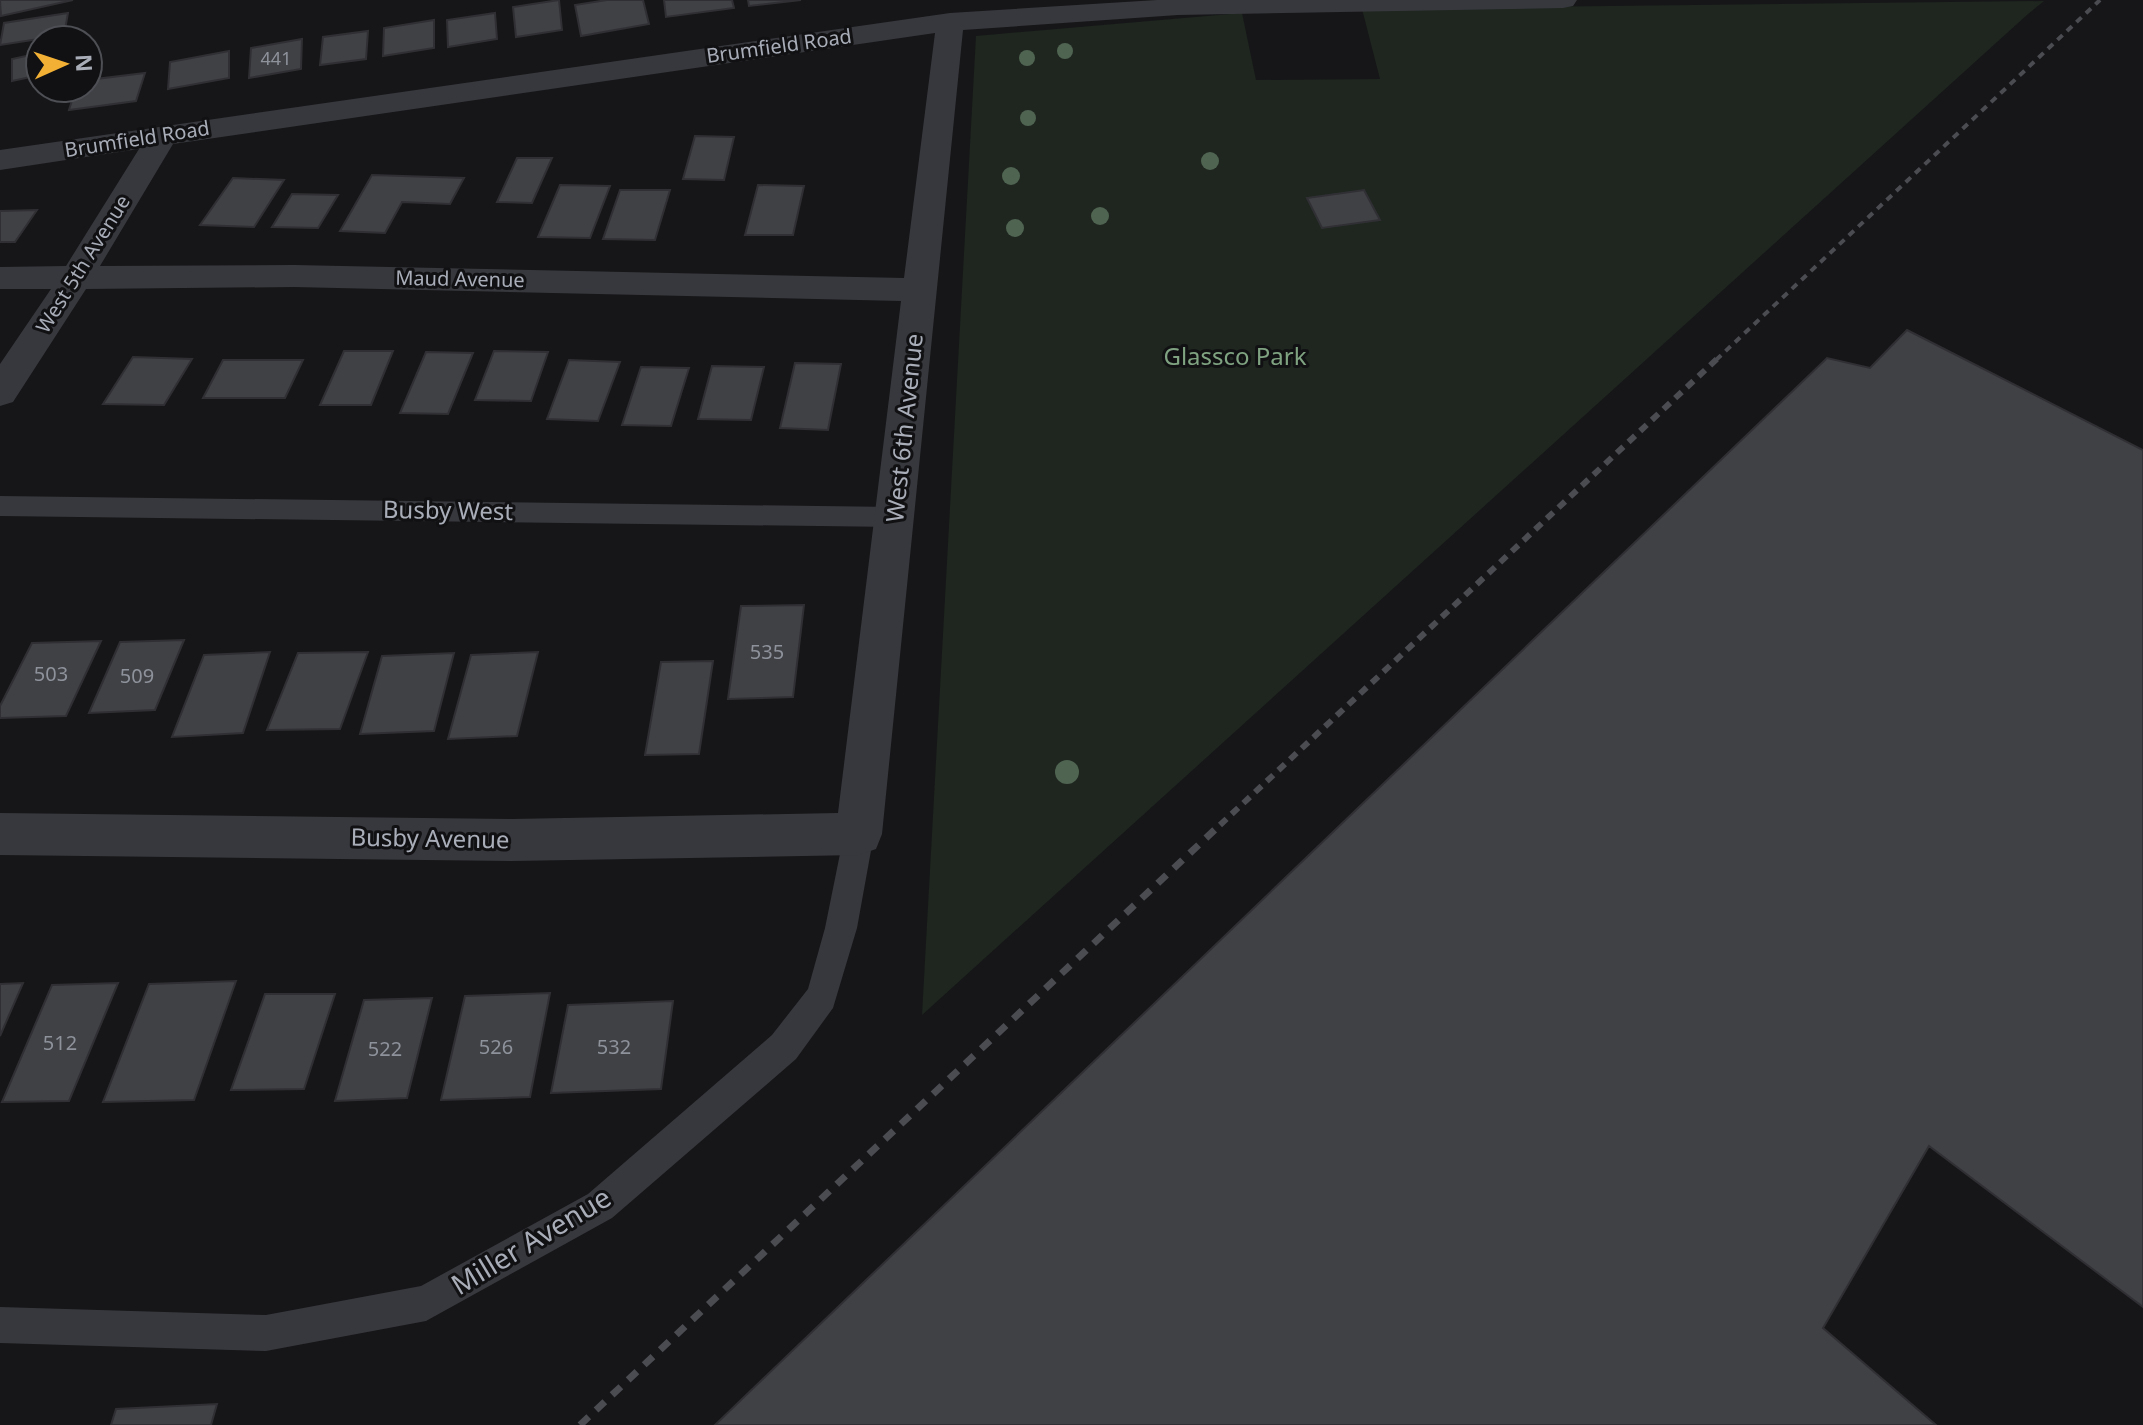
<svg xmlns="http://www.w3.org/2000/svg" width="2143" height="1425" font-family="'Noto Sans',sans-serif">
<rect width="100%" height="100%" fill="#161618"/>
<path fill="#1e261f" d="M2044 1 2028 14 922 1015 976 36 1242 13 1256 80 1380 79 1362 9Z"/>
<path fill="#404145" stroke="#303034" stroke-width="2" d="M0 0H73L1 16Z
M559 0 562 30 516 37 513 7Z
M607 0H643L649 24 581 36 575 5Z
M664 0H732L734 8 666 17Z
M748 0H801L749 6Z
M68 13 64 35 0 45 4 23Z
M495 13 497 39 448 47 447 20Z
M434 20V48L383 56 384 28Z
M368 31 366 59 320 65 323 37Z
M302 39 301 69 249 78 251 48Z
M229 51V78L168 89 170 62Z
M40 53V75L12 81V59Z
M145 73 136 101 69 110 76 88H88V80Z
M695 136 734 137 724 180 683 179Z
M517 158H552L532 203 497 202Z
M372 175 464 178 450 204 402 202 385 233 340 231Z
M233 178 284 180 254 227 200 225Z
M560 185 610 186 590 238 538 237Z
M758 185 804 186 793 235H745Z
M620 190H670L655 240 603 239Z
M1364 190 1380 220 1322 228 1307 198Z
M292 194 338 195 318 228 272 227Z
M37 210 15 242H0V211Z
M1907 330 2143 450V1307L1929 1146 1823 1328 1936 1425H715L1827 358 1870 368Z
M344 351H393L371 405H320Z
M494 351 548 352 531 401 475 400Z
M426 352 473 353 448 414 400 413Z
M133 357 192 359 164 405 103 404Z
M223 360H303L285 398H203Z
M569 360 620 362 598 421 547 419Z
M795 363 841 364 828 430 780 428Z
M712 366 764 367 751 420 698 419Z
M641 367 689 368 671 426 622 425Z
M804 605 793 697 728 699 741 606Z
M184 640 155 710 89 713 120 642Z
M101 641 66 716 0 718V706L32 643Z
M270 652 243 733 172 737 204 655Z
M368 652 340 729 267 730 298 653Z
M538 652 517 736 448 739 471 655Z
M454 653 434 731 360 734 382 656Z
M713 661 699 754 645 755 661 662Z
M236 981 194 1100 103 1102 149 984Z
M23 983 0 1036V984Z
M118 983 69 1101 2 1102 52 985Z
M550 993 530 1097 441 1100 465 996Z
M265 994H335L304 1089 231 1090Z
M432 998 407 1098 335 1101 364 1000Z
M673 1001 661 1089 551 1093 568 1005Z
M217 1404 211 1425H111L116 1409Z"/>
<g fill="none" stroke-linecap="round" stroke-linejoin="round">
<path fill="#37383d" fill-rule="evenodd" d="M0 496 895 507 904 510 908 517 904 524 895 527 0 516Z
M859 820 870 824 874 834 857 928 833 1008 796 1059 612 1218 426 1321 266 1351 0 1343V1307L266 1315 421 1286 588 1194 772 1035 808 989 825 928 844 834 848 824Z"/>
<path fill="#37383d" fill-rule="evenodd" d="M1157 0H1577L1573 6 1563 8 1178 15 963 30 882 834 876 849 859 855 512 861 0 855V813L512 819 838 813 901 301 294 287 86 289 13 402 0 406V364L51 289H0V267L66 266 139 149 0 170V150L950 13ZM935 33 904 278 294 265 100 266 173 144Z"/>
<path stroke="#4a4c52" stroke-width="4" stroke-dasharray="7 6" stroke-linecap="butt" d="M1716 360 2100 0"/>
<path stroke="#4a4c52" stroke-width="6" stroke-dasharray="9 7" stroke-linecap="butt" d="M1220 825 1718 358"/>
<path stroke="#4a4c52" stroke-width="7" stroke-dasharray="12 10" stroke-linecap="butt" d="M580 1425 1222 823"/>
</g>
<g fill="#506452">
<circle cx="1065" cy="51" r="8"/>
<circle cx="1027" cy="58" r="8"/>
<circle cx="1028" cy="118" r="8"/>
<circle cx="1210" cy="161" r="9"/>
<circle cx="1011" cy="176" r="9"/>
<circle cx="1100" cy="216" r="9"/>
<circle cx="1015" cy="228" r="9"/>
<circle cx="1067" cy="772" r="12"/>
</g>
<g text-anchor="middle" stroke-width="6" stroke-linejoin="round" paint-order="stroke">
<g font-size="18" fill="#8e929b">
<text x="276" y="65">441</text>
</g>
<g font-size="20" fill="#a8adb8" stroke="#111113">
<text transform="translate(779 46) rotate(-8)" y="7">Brumfield Road</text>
<text transform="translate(137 139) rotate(-9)" y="7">Brumfield Road</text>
<text transform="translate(83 264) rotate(-58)" y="7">West 5th Avenue</text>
<text transform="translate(460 279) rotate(1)" y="7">Maud Avenue</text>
</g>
<g font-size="20" fill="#8e929b">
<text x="767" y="659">535</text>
<text x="51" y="681">503</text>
<text x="137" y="683">509</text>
<text x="60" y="1050">512</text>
<text x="496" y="1054">526</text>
<text x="614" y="1054">532</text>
<text x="385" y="1056">522</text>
</g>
<g font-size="24" fill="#7fa381" stroke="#111113">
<text x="1235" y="365">Glassco Park</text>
</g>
<g font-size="24" fill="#a8adb8" stroke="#111113">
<text transform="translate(905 428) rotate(-84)" y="8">West 6th Avenue</text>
<text transform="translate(448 511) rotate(1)" y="8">Busby West</text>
<text transform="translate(430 839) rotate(1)" y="8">Busby Avenue</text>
</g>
<g font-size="28" fill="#a8adb8" stroke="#111113">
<text transform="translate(531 1241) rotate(-31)" y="10">Miller Avenue</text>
</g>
</g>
<g transform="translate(64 64) rotate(87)"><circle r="38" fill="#111113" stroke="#4d4f55" stroke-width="2"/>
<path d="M0-6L14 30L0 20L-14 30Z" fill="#f2b134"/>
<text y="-12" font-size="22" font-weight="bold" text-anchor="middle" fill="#a8adb8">N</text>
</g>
</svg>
